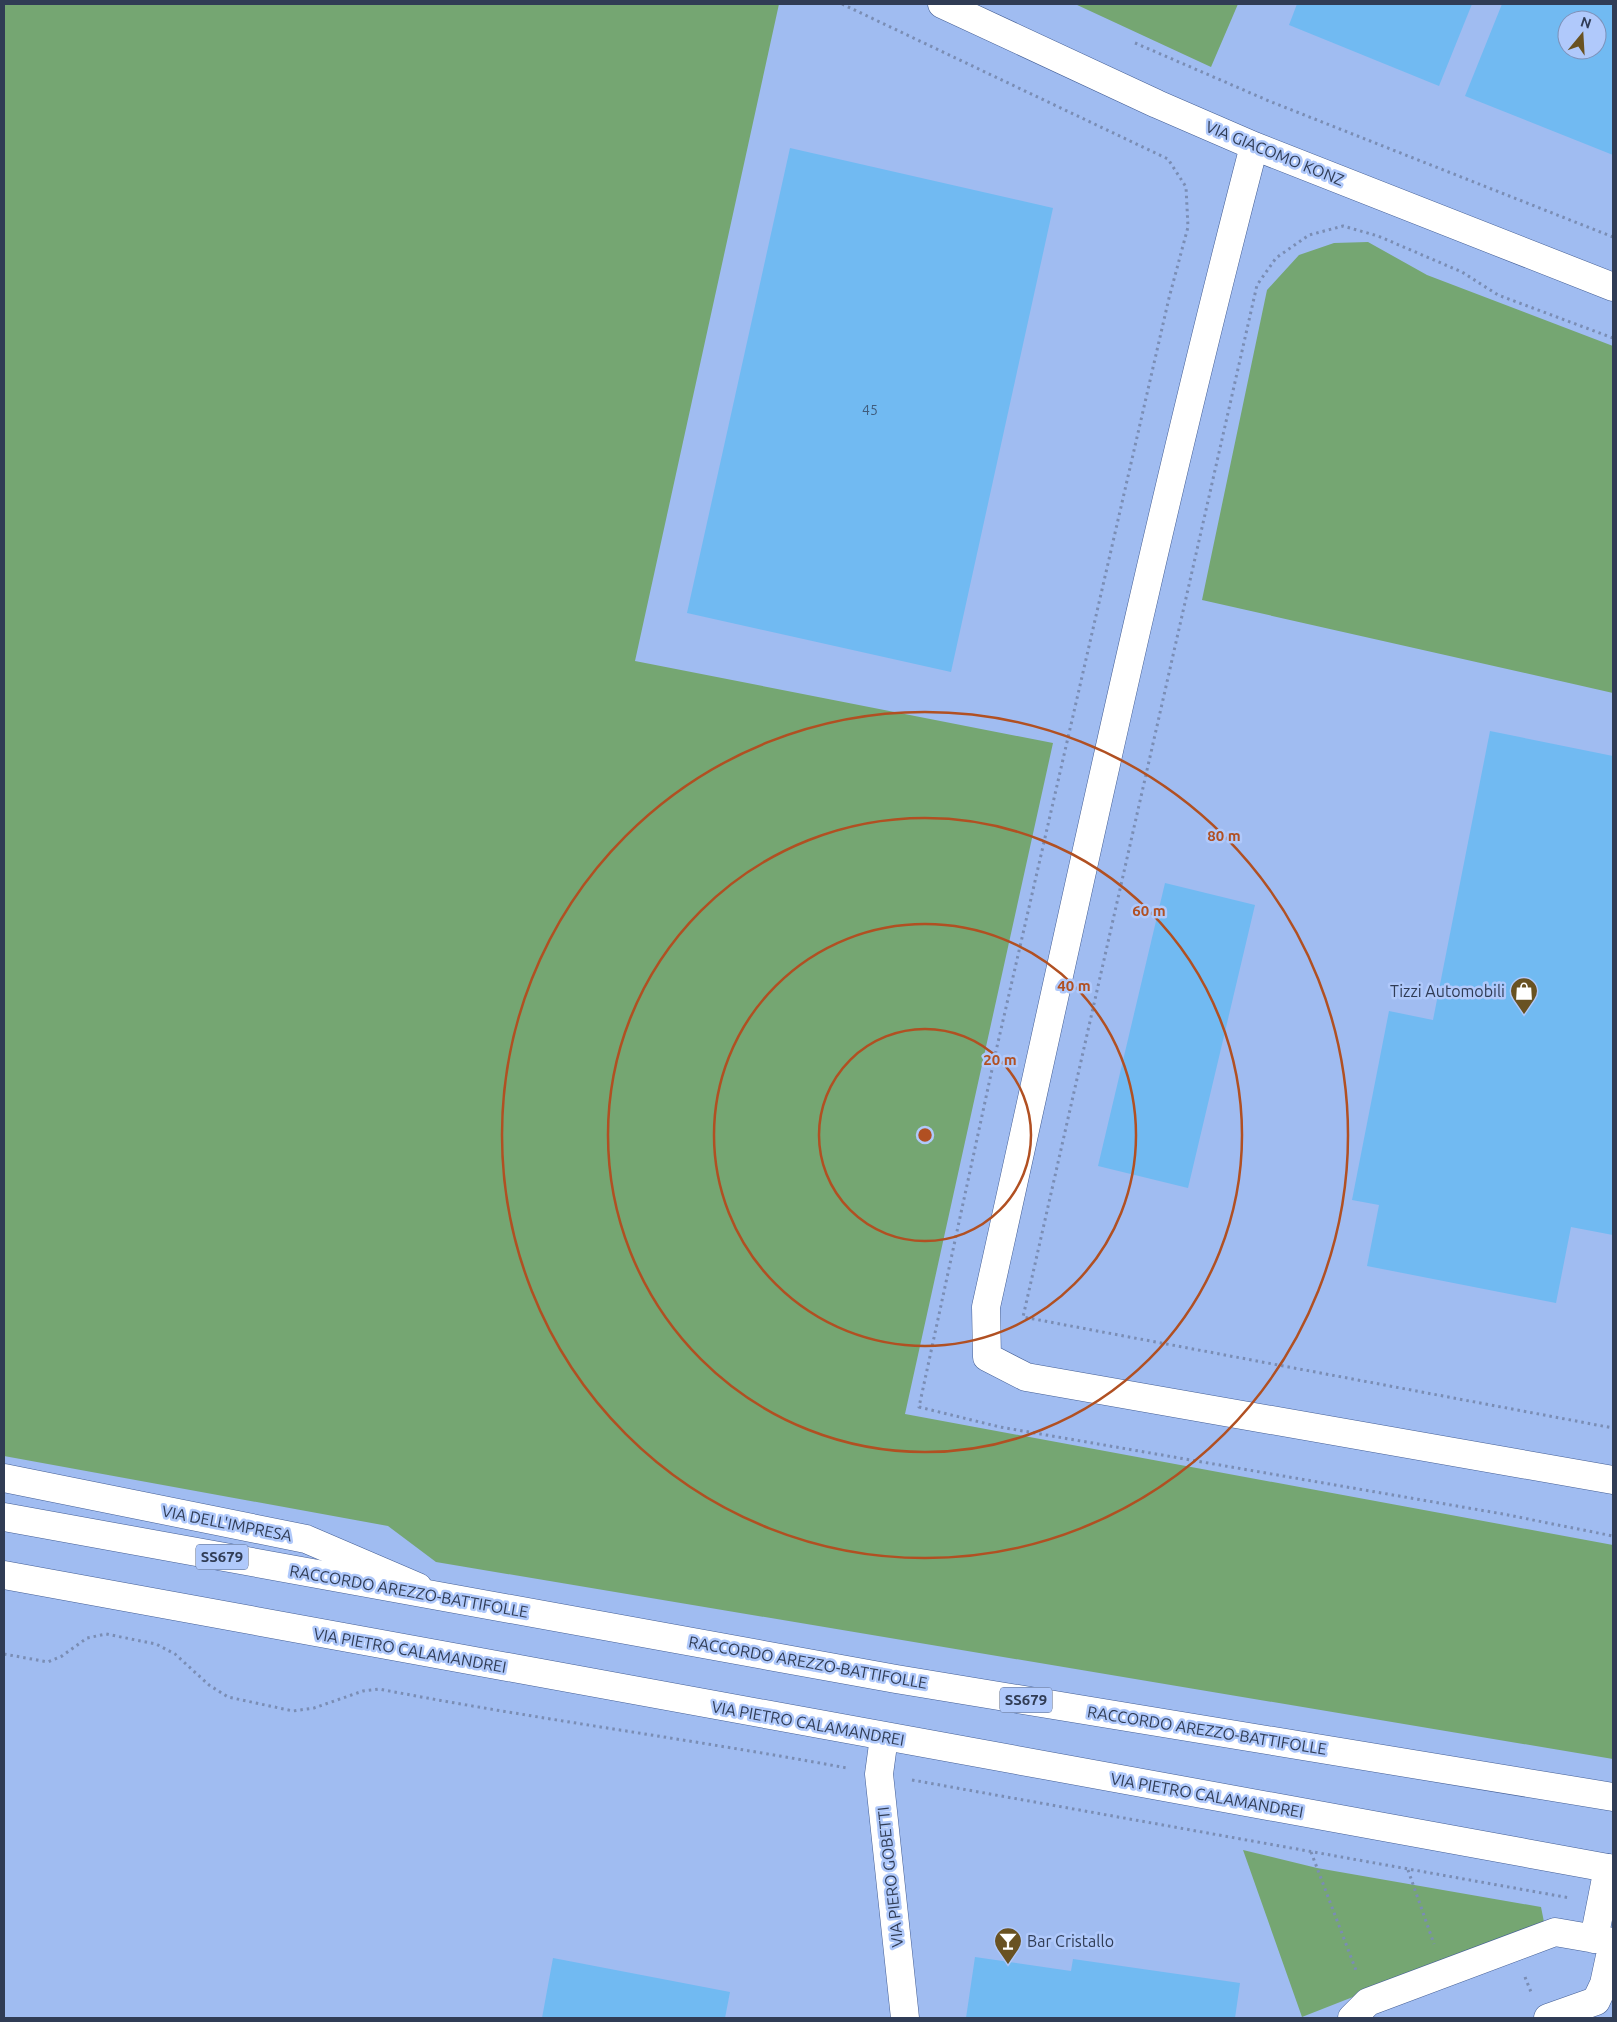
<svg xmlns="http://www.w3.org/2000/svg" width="1617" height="2022" font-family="Ubuntu,sans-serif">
<rect width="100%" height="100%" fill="#b0c9fb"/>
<path fill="#a0bcf1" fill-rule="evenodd" d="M4 4H1613V2018H4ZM1567 20H1597V50H1567Z"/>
<path fill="#75a672" d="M4 4H779L635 661 1053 743 905 1414 1613 1545V1759L436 1562 388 1526 4 1456Z
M1075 4H1238L1211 67Z
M1368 242 1427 275 1613 346V693L1202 600 1267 290 1299 255 1334 243Z
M1243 1850 1317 1868 1541 1907 1544 1922 1302 2017Z"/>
<path fill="#71baf2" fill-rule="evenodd" d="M1297 4H1472L1439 86 1289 25Z
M1502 4H1613V155L1465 96ZM1567 20H1597V50H1567Z
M790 148 1053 208 951 672 687 613Z
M1490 731 1613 756V1235L1571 1227 1556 1303 1367 1266 1379 1205 1352 1200 1389 1011 1433 1020Z
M1165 883 1255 905 1188 1188 1098 1166Z
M975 1957 1071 1971 1073 1959 1240 1983 1235 2018H966Z
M553 1958 730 1992 725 2018H542Z"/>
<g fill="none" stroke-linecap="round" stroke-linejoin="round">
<g stroke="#435e95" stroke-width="29">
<path id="minor" d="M942 4 1157 104 1254 146 1613 287
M1254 146C1154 530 1072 919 986 1307L987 1357 1026 1377 1613 1480
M4 1478 306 1539 418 1587
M884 1737 879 1774 905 2018
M1594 1939 1608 1868
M1352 2018 1368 2002 1555 1932 1613 1942
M1548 2018 1596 2001 1604 1984 1613 1942"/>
</g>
<g stroke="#435e95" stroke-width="29">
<path id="major" d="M4 1517 896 1679 1613 1797
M4 1575 1613 1869"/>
</g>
<path stroke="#7a8db4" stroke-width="3" stroke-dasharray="2.5 4" stroke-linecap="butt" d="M842 4 1168 159 1186 187 1188 227 1169 298 996 1051 919 1407 1000 1427 1503 1514 1613 1536
M1135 43 1269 101 1613 237
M1613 338 1498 295 1462 272 1378 236 1343 226 1309 235 1276 258 1257 285 1023 1317 1613 1428
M4 1654 48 1662 62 1656 87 1638 106 1634 156 1644 175 1654 209 1685 228 1697 293 1711 314 1708 363 1691 379 1689C534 1719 691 1739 847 1768
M912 1780 1570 1898
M1311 1852 1357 1973
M1408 1870 1434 1944
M1525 1977 1531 1992"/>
<use href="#minor" stroke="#fff" stroke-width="28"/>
<use href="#major" stroke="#fff" stroke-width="28"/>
</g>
<g fill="none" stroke="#b15022" stroke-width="2.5">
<circle cx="925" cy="1135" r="106"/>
<circle cx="925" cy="1135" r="211"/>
<circle cx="925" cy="1135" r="317"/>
<circle cx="925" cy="1135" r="423"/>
</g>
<defs>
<g id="shop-pin" transform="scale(1.4375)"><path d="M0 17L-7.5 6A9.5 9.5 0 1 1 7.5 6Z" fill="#695222" stroke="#b0c9fb"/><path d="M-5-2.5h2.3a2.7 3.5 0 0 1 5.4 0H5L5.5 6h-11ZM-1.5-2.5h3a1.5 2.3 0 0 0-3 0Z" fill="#fff"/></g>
<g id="bar-pin" transform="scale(1.4375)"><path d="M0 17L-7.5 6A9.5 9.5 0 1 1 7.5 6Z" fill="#695222" stroke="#b0c9fb"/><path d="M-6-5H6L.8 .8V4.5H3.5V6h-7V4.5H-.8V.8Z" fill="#fff"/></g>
</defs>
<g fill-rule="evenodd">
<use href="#shop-pin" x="1524" y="991"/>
<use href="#bar-pin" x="1008" y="1941"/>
</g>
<g text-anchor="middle" stroke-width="5" stroke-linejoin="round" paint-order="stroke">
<g font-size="14" fill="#405c7c">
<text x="870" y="415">45</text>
</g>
<g fill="#b0c9fb" stroke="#566687" stroke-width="1">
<rect x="196" y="1544.5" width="52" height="25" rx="4"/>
<rect x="1000" y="1687.5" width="52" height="25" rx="4"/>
</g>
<g font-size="15" font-weight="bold" fill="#303c55">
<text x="222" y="1562">SS679</text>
<text x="1026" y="1705">SS679</text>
</g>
<g font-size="16" fill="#303c55" stroke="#b0c9fb">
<text transform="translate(1275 153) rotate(22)" y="6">VIA GIACOMO KONZ</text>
<text transform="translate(227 1523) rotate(11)" y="6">VIA DELL'IMPRESA</text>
<text transform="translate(409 1591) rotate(10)" y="6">RACCORDO AREZZO-BATTIFOLLE</text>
<text transform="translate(410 1650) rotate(10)" y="6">VIA PIETRO CALAMANDREI</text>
<text transform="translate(808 1662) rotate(10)" y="6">RACCORDO AREZZO-BATTIFOLLE</text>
<text transform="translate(808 1723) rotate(10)" y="6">VIA PIETRO CALAMANDREI</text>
<text transform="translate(1207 1730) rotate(9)" y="6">RACCORDO AREZZO-BATTIFOLLE</text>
<text transform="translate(1207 1795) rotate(10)" y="6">VIA PIETRO CALAMANDREI</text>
<text transform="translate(890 1877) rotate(-96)" y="6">VIA PIERO GOBETTI</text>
</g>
<g font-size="16" fill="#303c55" stroke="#b0c9fb" text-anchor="end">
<text x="1505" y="997">Tizzi Automobili</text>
<text x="1027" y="1947" text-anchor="start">Bar Cristallo</text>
</g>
</g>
<circle cx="925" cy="1135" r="8" fill="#b15022" stroke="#b0c9fb" stroke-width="2.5"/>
<g font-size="15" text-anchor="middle" font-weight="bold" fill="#b15022" stroke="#b0c9fb" stroke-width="5" stroke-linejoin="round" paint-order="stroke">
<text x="1224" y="841">80 m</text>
<text x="1149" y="916">60 m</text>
<text x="1074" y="991">40 m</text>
<text x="1000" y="1065">20 m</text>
</g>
<rect width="1617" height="2022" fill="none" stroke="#303c55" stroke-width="10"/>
<g transform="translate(1582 35) rotate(18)"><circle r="24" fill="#b0c9fb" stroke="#7d91b9"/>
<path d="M0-4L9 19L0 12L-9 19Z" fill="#695222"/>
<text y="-8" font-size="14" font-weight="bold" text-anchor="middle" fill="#303c55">N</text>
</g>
</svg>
